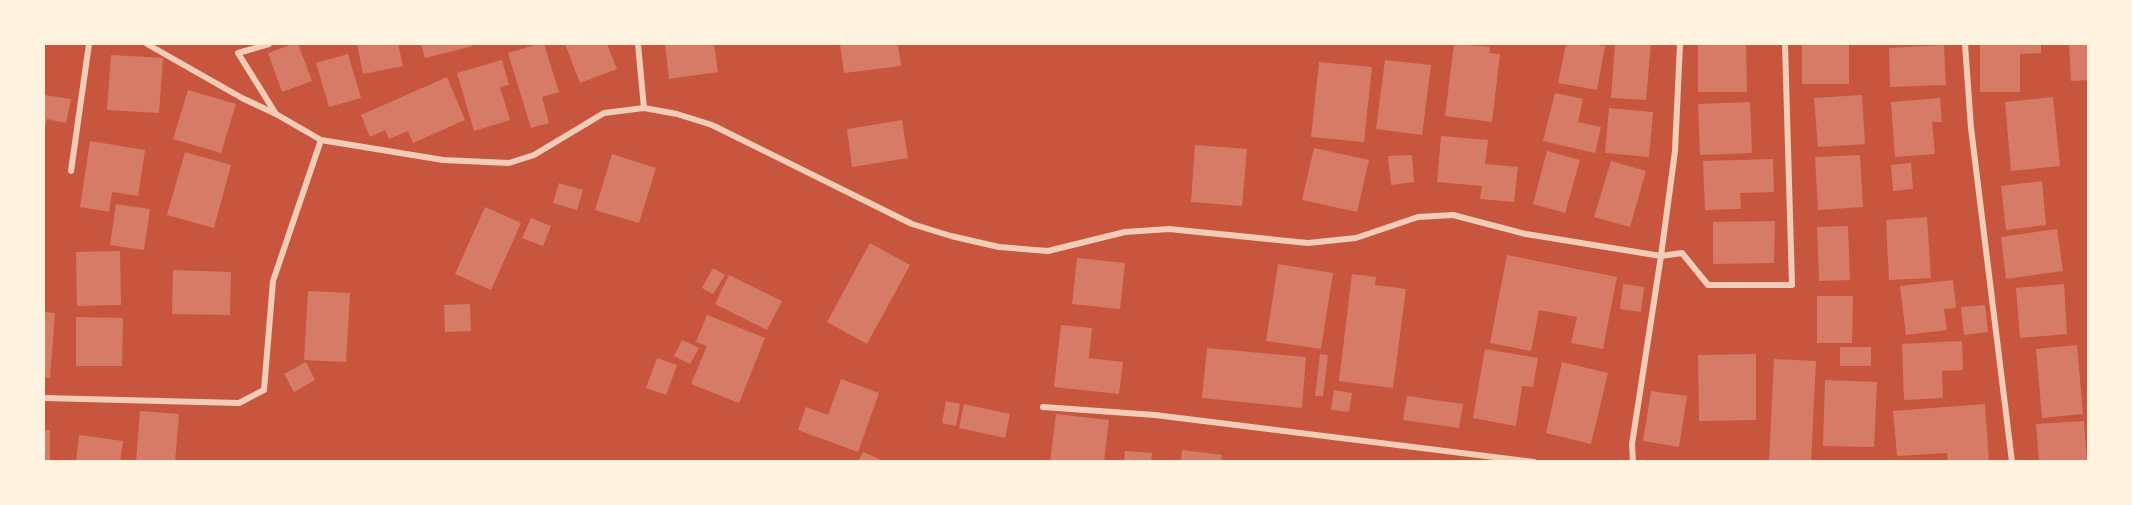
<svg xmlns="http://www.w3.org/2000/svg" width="2132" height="505" font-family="Lato,sans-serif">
<rect width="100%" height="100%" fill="#c8553d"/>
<path fill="#d67c66" d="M293 44H298L312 81 282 92 268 53Z
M357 44H398L403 66 363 74Z
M421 44H471L472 46 425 58Z
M538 44H544L559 92 542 97 549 123 531 128 508 53Z
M565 44H607L617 69 580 83Z
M665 44H714L718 72 669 79Z
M840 44H898L901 66 844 73Z
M1454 44 1490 47 1489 53 1500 54 1492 122 1445 116Z
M1566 44H1591L1605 46 1597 90 1558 83Z
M1615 44H1651L1646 100 1611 98Z
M1698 44H1746L1747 92H1698Z
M1802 44H1849V84H1802Z
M1980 44H2041V53L2020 54V92H1980Z
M2069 44H2088V80L2071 81Z
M1944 45 1946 85 1890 87 1889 48Z
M348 54 361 98 329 107 316 63Z
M111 55 163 58 159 113 107 110Z
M502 60 509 85 500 87 510 120 474 131 457 73Z
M1385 60 1431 65 1422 135 1376 129Z
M1319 62 1372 67 1364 142 1311 137Z
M447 77 465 120 413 143 408 131 389 139 385 130 370 137 361 115Z
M188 90 236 104 221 153 173 139Z
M1555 93 1583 99 1578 122 1601 127 1595 153 1543 141Z
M44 95 71 99 66 123 47 119 44 130Z
M1862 95 1865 144 1818 147 1814 98Z
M2053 97 2060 166 2011 171 2005 102Z
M1940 98 1942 122H1932L1935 154 1895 157 1891 102Z
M1750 102 1752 153 1700 155 1698 104Z
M1609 108 1653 112 1649 157 1605 153Z
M902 120 908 158 852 167 847 129Z
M1441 136 1488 140 1485 164 1518 167 1514 202 1480 199 1482 186 1437 182Z
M90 141 145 150 138 196 112 192 109 212 80 207Z
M1195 145 1247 149 1242 206 1191 202Z
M1314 148 1369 160 1357 212 1302 200Z
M1547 151 1580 160 1565 213 1533 204Z
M185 152 231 165 214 228 167 215Z
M612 154 656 168 639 223 595 210Z
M1412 155 1414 182 1391 185 1388 156Z
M1860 155 1863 207 1818 210 1815 157Z
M1773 159 1774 192 1740 193 1741 209 1705 210 1703 161Z
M1611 161 1646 171 1630 227 1594 217Z
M1911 163 1913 189 1893 191 1891 165Z
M2042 181 2046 225 2006 230 2001 186Z
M559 183 583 190 577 210 553 203Z
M116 204 150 209 144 250 110 245Z
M485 207 521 223 491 290 455 274Z
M1927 217 1931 278 1889 280 1886 220Z
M531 218 551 226 543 246 522 238Z
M1775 221 1774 263 1713 264V222Z
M1848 226 1850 280 1819 281 1817 227Z
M2057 229 2063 271 2006 279 2001 237Z
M870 243 910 265 867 344 827 322Z
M120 251 121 305 77 306 76 252Z
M1507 255 1617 277 1603 349 1571 343 1577 317 1539 310 1531 351 1490 343Z
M1077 258 1125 263 1120 309 1072 304Z
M1278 264 1333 273 1321 349 1266 341Z
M713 268 725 275 713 294 702 288Z
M173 270 231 272 230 315 172 314Z
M1352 274 1376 277 1375 285 1406 289 1393 388 1339 381Z
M729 275 782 301 767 330 715 304Z
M1953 280 1956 308 1944 309 1947 330 1906 335 1900 286Z
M1623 284 1644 287 1641 312 1620 309Z
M2064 284 2067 334 2020 338 2016 288Z
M308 291 350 293 346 362 304 360Z
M1817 296H1853L1852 343H1817Z
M470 304 471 331 445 332 444 305Z
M1985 305 1988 332 1964 335 1961 307Z
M44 312 55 313 50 378 44 377Z
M707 315 765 338 739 403 691 384 707 346 696 342Z
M76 317 123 318 122 366H76Z
M1061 325 1092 328 1089 358 1123 362 1119 394 1054 387Z
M682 340 699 348 690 364 674 356Z
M1962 341 1963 370 1942 371 1943 398 1904 400 1902 344Z
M2077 345 2083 414 2042 418 2036 349Z
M1840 347H1871V366H1840Z
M1207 348 1306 357 1302 408 1202 398Z
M1485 349 1538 358 1533 387 1522 386 1516 426 1473 418Z
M1320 354 1328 355 1323 396H1315Z
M1756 354V420L1699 421 1698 355Z
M657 358 677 365 666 395 646 388Z
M1774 359 1816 361 1811 462H1769Z
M306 362 315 380 294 392 284 374Z
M1562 362 1608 373 1591 444 1546 433Z
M841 379 879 393 858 452 798 430 806 407 828 415Z
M1825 380 1877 382 1874 447 1823 446Z
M1334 390 1352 393 1349 412 1331 410Z
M1651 391 1687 396 1679 447 1643 441Z
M1407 396 1463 404 1459 428 1403 420Z
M946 401 960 404 956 426 942 423Z
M964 404 1010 414 1005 438 959 428Z
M1985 404 1989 462H1948L1947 453 1897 456 1893 411Z
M140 411 179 414 175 462H136Z
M1056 414 1109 420 1104 462H1050Z
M2084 421 2087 462H2039L2036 424Z
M44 430H50V462H44Z
M79 435 123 441 120 462H76Z
M1182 450 1222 455 1221 462H1181Z
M1125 451 1152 453 1151 462H1124Z
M863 452 886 462H858Z"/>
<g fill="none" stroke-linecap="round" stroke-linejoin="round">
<path stroke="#f1ccb7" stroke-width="6" d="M147 44 242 98 276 114 321 140 443 160 509 163 534 155 604 113 644 108 677 114 712 125 912 224 951 236 999 247 1048 251 1125 232 1169 229 1308 243 1356 238 1418 217 1453 215 1526 234 1661 256 1682 253 1708 285H1792L1785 44
M269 44 238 53 276 114
M638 44 644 108
M1965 44 1971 128 2012 462
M71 171 89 44
M44 398 239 403 264 390 273 281 321 140
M1043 407 1155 415 1534 462
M1633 462 1632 444 1661 256 1675 151 1680 44"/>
</g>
<rect width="2132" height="505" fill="none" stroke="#fff3e0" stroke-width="90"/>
</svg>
